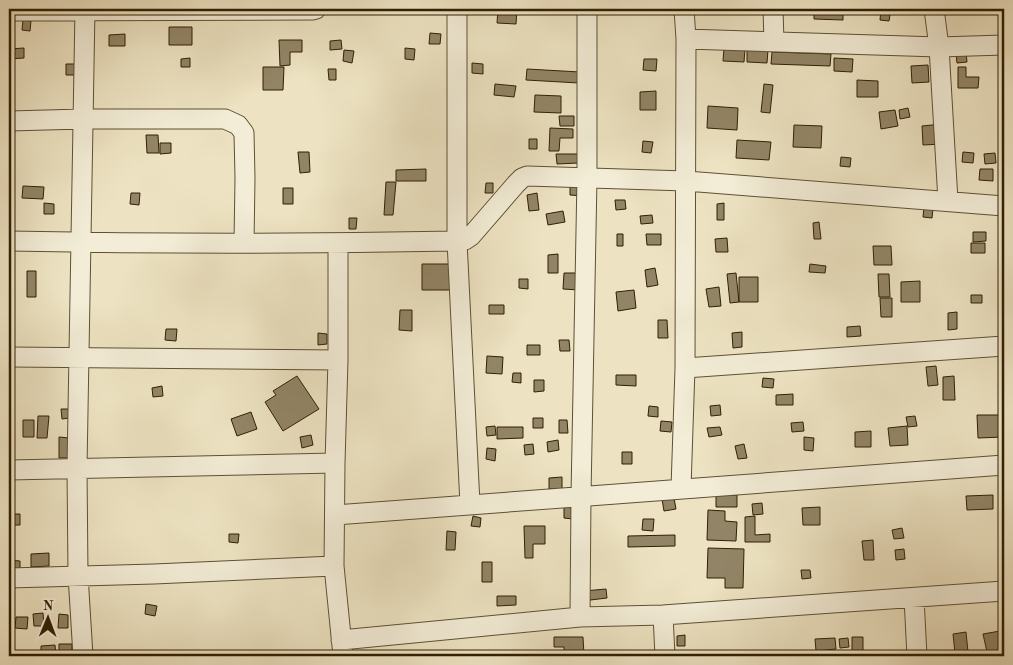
<svg xmlns="http://www.w3.org/2000/svg" width="1013" height="665" font-family="'Old Standard TT',serif">
<rect width="100%" height="100%" fill="#ede3c2"/>
<filter id="stains"><feTurbulence type="fractalNoise" baseFrequency=".004" numOctaves="4"/><feColorMatrix values="0 0 0 0 .2 0 0 0 0 .09 0 0 0 0 .02 0 0 0 .5 -.17"/></filter>
<radialGradient id="worn" r=".72"><stop offset=".6" stop-color="#630" stop-opacity="0"/><stop offset="1" stop-color="#630" stop-opacity=".3"/></radialGradient>
<path fill="#928567" stroke="#301f05" d="M498 9H517L516 24 497 23Z
M814 9H843V20L814 19Z
M881 9H891L889 21 880 20Z
M23 20 31 21 30 31 22 30Z
M169 27H192V45H169Z
M430 33 441 34 440 44H429Z
M125 34V46H109V35Z
M279 40H302V52H290V65L280 66Z
M341 40 342 49 330 50V41Z
M24 48V58L9 59V49Z
M405 48 415 49 414 60 405 59Z
M724 48 745 49 744 62 723 61Z
M747 49 768 50 767 63 747 62Z
M344 50 354 51 352 63 343 61Z
M772 52 831 54 830 66 771 64Z
M966 52 967 62 957 63 956 54Z
M190 58V67H181V59Z
M834 58 853 59 852 72 834 71Z
M644 59H657L656 71 643 70Z
M472 63 483 64V74L472 73Z
M66 64H77V75H66Z
M928 65 929 82 912 83 911 66Z
M263 67H284L283 90H263Z
M958 67H966V77H979L978 88H958Z
M328 69H336V80H329Z
M527 69 580 72 579 83 526 80Z
M857 80 878 81V97H857Z
M495 84 516 86 514 97 494 95Z
M764 84 773 85 770 113 761 112Z
M656 91V110H640V92Z
M535 95 561 96V113L534 112Z
M708 106 738 108 737 130 707 128Z
M908 108 910 117 900 119 899 110Z
M895 110 898 126 881 129 879 112Z
M559 116H574V126H560Z
M942 124 943 144 923 145 922 126Z
M794 125 822 126 821 148 793 147Z
M550 128 573 129V138H560L559 151H549Z
M146 135H158L159 153H147Z
M529 139H537V149H529Z
M737 140 771 142 769 160 736 158Z
M643 141 653 142 651 153 642 152Z
M160 143H171V153L160 154Z
M298 152H309L310 172 300 173Z
M963 152 974 153 973 163 962 162Z
M995 153 996 163 985 164 984 154Z
M556 154H578V163L557 164Z
M841 157 851 158 850 167 840 166Z
M426 169V181H396V170Z
M980 169H993V181L979 180Z
M570 181 584 182V196L570 195Z
M386 182H396L393 215H384Z
M486 183H493V193H485Z
M23 186 44 187 43 199 22 198Z
M283 188H293V204H283Z
M131 193H140L139 205 130 204Z
M537 193 539 210 529 211 527 195Z
M615 200H625L626 209 616 210Z
M44 203 54 204V214H44Z
M724 203V220H717V204Z
M924 207 933 208 932 218 923 217Z
M563 211 565 222 548 225 546 214Z
M652 215 653 223 641 224 640 216Z
M349 218H357L356 229H349Z
M819 222 821 239H814L813 223Z
M973 232H986V241L973 242Z
M617 234H623V246H617Z
M646 234H661V245H647Z
M727 238 728 252H716L715 239Z
M971 243H985V253H971Z
M873 246H891L892 265H874Z
M558 254V273H548V255Z
M422 264H451V290H422Z
M810 264 826 266 825 273 809 272Z
M655 268 658 285 647 287 645 270Z
M27 271H36V297H27Z
M564 273H579V290L563 289Z
M736 273 739 302 730 303 727 274Z
M878 274H889L890 297H879Z
M739 277H758V302H739Z
M519 279H528V289L519 288Z
M920 281V302H901V282Z
M719 287 721 306 709 307 706 289Z
M634 290 636 308 618 311 616 292Z
M971 295H982V303H971Z
M880 298H892V317H881Z
M489 305H504V314H489Z
M400 310H412V331L399 330Z
M957 312V329L948 330V313Z
M658 320H667L668 338H658Z
M860 326 861 336 847 337V327Z
M166 329H177L176 341 165 340Z
M742 332V347L733 348 732 333Z
M318 333 327 334V344L318 345Z
M559 340H569L570 351H560Z
M527 345H540V355H527Z
M487 356 503 357 502 374 486 373Z
M936 366 938 385 928 386 926 367Z
M513 373H521V383L512 382Z
M616 375H636V386L616 385Z
M297 376 319 409 283 431 265 402 276 395 273 391Z
M954 376 955 400H943V377Z
M763 378 774 379 773 388 762 387Z
M534 380H544V391L534 392Z
M162 386 163 396 153 397 152 388Z
M793 394V405H776V395Z
M720 405 721 415 711 416 710 406Z
M649 406 658 407V417L648 416Z
M61 409H69L70 418 62 419Z
M251 412 257 429 237 436 231 419Z
M977 415H1004V437L978 438Z
M38 416H49L47 438H37Z
M915 416 917 426 908 427 906 417Z
M533 418H543V428H533Z
M23 420H34V437H23Z
M559 420H567L568 433H559Z
M661 421 672 422 671 432 660 431Z
M803 422 804 431 792 432 791 423Z
M495 426 496 435 487 436 486 427Z
M907 426 908 445 890 446 888 428Z
M497 427H523V438L497 439Z
M720 427 722 435 709 437 707 428Z
M871 431V447H855V432Z
M311 435 313 445 302 448 300 437Z
M59 437 69 438V458H59Z
M804 437 814 438 813 451 804 450Z
M558 440 559 450 548 452 547 442Z
M533 444 534 454 525 455 524 445Z
M744 444 747 458 738 459 735 446Z
M487 448 496 449 495 461 486 459Z
M622 452H632V464H622Z
M562 477V489H549V478Z
M716 495H737V507H716Z
M993 495V509L967 510 966 496Z
M674 498 676 509 664 511 662 499Z
M762 503 763 514 753 515 752 504Z
M564 507 573 508V519L564 518Z
M820 507V525H803L802 508Z
M708 510 725 511V521L737 522 736 541 707 540Z
M11 514H20V525H10Z
M473 516 481 518 480 527 471 526Z
M755 516V535L770 534V542H745V517Z
M643 519H654L653 531 642 530Z
M524 526H545V544H533V558H525Z
M902 528 904 538 894 539 892 530Z
M447 531 456 532 455 550H446Z
M229 534H239L238 543 229 542Z
M675 535V546L628 547V536Z
M873 540 874 560H864L862 541Z
M708 548 744 549 743 588H725V578H707Z
M904 549 905 559 896 560 895 550Z
M49 553V566L31 567V554Z
M9 560 20 561V572H9Z
M482 562H492V582H482Z
M801 570H810L811 578 802 579Z
M606 589 607 598 574 602 573 592Z
M497 596H516V605L497 606Z
M146 604 157 606 155 616 145 614Z
M43 613 44 626H34L33 614Z
M59 614 68 615V628H58Z
M16 617H28L27 629 15 628Z
M1000 631 1003 649 987 652 983 634Z
M966 632 968 652 955 653 953 634Z
M685 635V646H677V636Z
M554 637H583L584 655 564 656V647H554Z
M852 637H863V656H852Z
M835 638 836 649 816 651 815 639Z
M848 638 849 647 840 648 839 639Z
M59 644H72V654H59Z
M55 645 56 656H41V646Z
M771 652H793V656H771Z"/>
<g fill="none" stroke-linecap="round" stroke-linejoin="round">
<g stroke="#5f5034" stroke-width="21">
<path id="minor" d="M457 9V241L470 504
M773 9 774 42
M934 9 939 47 948 201
M9 11 312 10 316 9
M686 39 939 47 1004 45
M9 121 83 119H225L238 125 244 133 245 178 244 243
M9 241C158 244 307 244 457 241L465 240 471 236 516 184 522 178 527 176 686 181 1004 206
M338 243V360L335 463 334 566 343 656
M9 357 338 360
M685 368 1004 346
M9 470 335 463
M681 488 685 368 686 39 684 9
M335 515 1004 465
M9 578 154 574 334 566
M914 598 917 656
M663 615 665 656
M580 617 581 496 587 178V9
M341 640 580 617 663 615 1004 591
M83 656 78 575 77 468 85 9"/>
</g>
<use href="#minor" stroke="#f3edd7" stroke-width="19"/>
</g>
<rect width="1013" height="665" fill="none" stroke="#ede3c2" stroke-width="30"/>
<rect x="10" y="10" width="993" height="645" fill="none" stroke="#301f05" stroke-width="2.5"/>
<rect x="15" y="15" width="983" height="635" fill="none" stroke="#301f05"/>
<g transform="translate(48 618) rotate(1)" stroke="#f3edd7" stroke-width="4" paint-order="stroke">
<path d="M0-4L9 19L0 12L-9 19Z" fill="#301f05"/>
<text y="-8" font-size="14" font-weight="bold" text-anchor="middle" fill="#301f05">N</text>
</g>
<rect width="100%" height="100%" filter="url(#stains)"/>
<rect width="100%" height="100%" fill="url(#worn)"/>
</svg>
